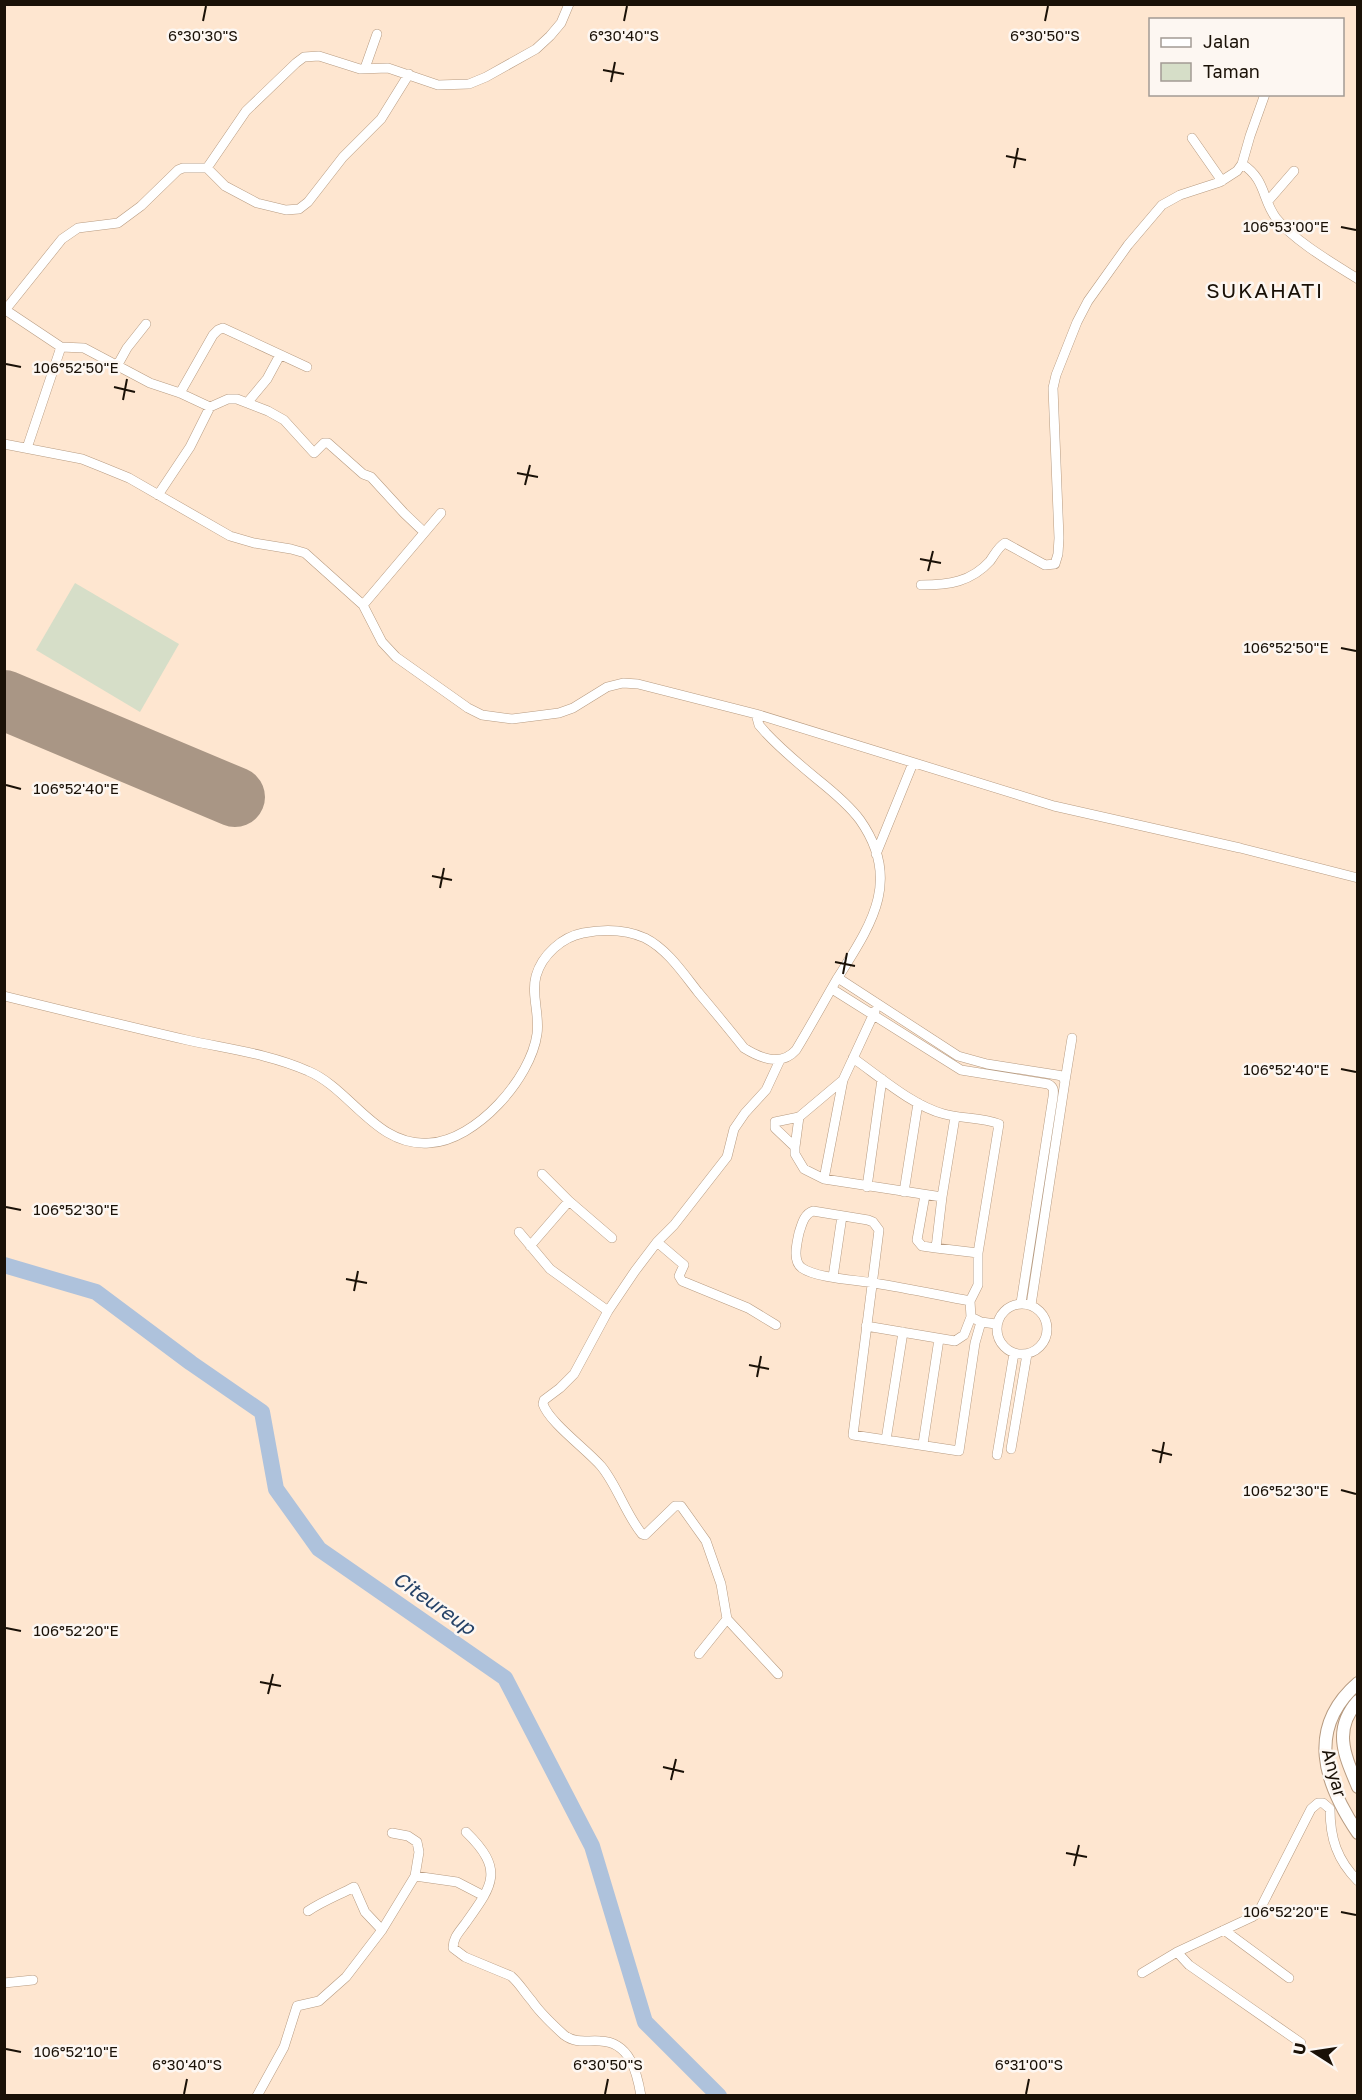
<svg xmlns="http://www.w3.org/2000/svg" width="1362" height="2100" font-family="'Golos Text',sans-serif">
<rect width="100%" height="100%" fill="#fee6d0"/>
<path fill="#d6dec8" d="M75 583 179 644 140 712 36 650Z"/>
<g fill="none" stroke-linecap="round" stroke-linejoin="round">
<path stroke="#aec2dc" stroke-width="16" d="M4 1265 96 1292 191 1363 262 1412 276 1489 319 1549 505 1678 592 1846 645 2022 719 2096"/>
<path stroke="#a99685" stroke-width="60" d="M4 700 235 797"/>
<g stroke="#b79b81" stroke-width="10">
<path id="street" d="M365 68 377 34
M1192 138 1222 181
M1242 164C1266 179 1262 200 1276 218 1293 240 1334 264 1358 279
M207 168 225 186 257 203 286 210 299 209 308 202 343 157 381 119 409 74
M1268 201 1294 171
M4 309 61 347 27 448
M6 309 62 239 78 228 118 223 141 206 178 170 183 168H207L246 111 296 63 304 57 319 56 360 69 388 68 438 85 469 84 486 77 536 49 550 36 561 23 569 4
M61 347 84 348 150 383 180 393 210 407 228 399H237L268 411 284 420 314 453 324 443H328L363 474 371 477 404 513 424 532
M117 366 127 348 146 324
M180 393 213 335 218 330 223 328 307 367
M247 403 267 379 280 355
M4 444 82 459 102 467 129 478 230 536 254 543 291 549 305 553 363 605 382 642 396 657 468 708 482 715 512 719 559 713 573 708 607 687 623 683 638 684 756 714 1054 806 1240 848 1358 878
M158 495 190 447 210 407
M921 585C949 585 971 582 990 561 995 554 998 547 1005 543L1045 565 1055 564 1058 554 1059 538 1053 388 1056 375 1077 322 1088 301 1128 245 1162 205 1180 195 1220 182 1237 171 1242 164 1250 136 1265 94
M363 605 441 513
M876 854 913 763
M838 978 958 1056 987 1064 1057 1075 1062 1076 1065 1081 1031 1305
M832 989 961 1070 1048 1084C1054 1087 1054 1090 1053 1097L1021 1303
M4 996C65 1011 126 1026 187 1040 228 1049 270 1054 308 1071 351 1089 376 1147 429 1143 476 1141 531 1078 537 1034 540 1015 531 995 536 976 542 955 562 937 583 933 604 929 625 929 645 938 667 949 683 973 698 992 714 1011 729 1029 744 1048 760 1058 781 1067 796 1050 810 1027 823 1003 837 979 870 926 903 881 860 820 849 805 832 791 817 779 800 765 782 750 766 733L759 725 756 714
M875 1011 843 1080 799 1117 775 1122V1128L795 1147V1154L804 1169 824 1179 942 1197 936 1248 978 1253
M853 1058C880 1077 913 1106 944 1114 962 1119 982 1117 999 1124L978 1253V1285L970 1301 971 1317 981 1322 996 1324
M1065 1081 1072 1038
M795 1147 799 1117
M542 1174 569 1201 612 1238
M824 1179 843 1080
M867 1187 882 1079
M904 1192 918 1103
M925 1195 917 1240 922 1246 936 1248
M942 1197 955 1117
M519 1232 550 1269 608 1311
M657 1242 684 1265 679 1276 682 1281 748 1308 776 1325
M530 1246 569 1201
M833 1277 842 1216
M970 1301C938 1295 906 1288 874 1283 856 1280 816 1278 802 1268 792 1261 797 1243 799 1233 802 1224 804 1214 813 1211L868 1220 873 1222 879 1230 853 1435 959 1451 975 1343 981 1322
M997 1329a25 25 0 1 1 50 0a25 25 0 1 1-50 0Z
M866 1326 955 1341 964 1335 971 1317
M886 1440 903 1332
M923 1444 939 1339
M1011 1449 1027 1354
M997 1455 1014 1353
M699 1654 727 1619
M778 1674 727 1619 721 1584 706 1541 681 1506H675L645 1535 642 1534C625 1513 617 1485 601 1466 586 1449 549 1422 543 1404L544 1400 560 1388 574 1374 608 1311 635 1271 657 1242 674 1225 727 1157 734 1129 745 1113 766 1090 780 1060
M466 1832C505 1870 493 1885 465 1924 459 1932 453 1938 453 1948L465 1957 511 1976C520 1984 524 1992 532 2001 540 2013 553 2025 564 2035 576 2044 587 2040 600 2041 630 2042 637 2072 641 2096
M392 1833 408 1836 417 1842 419 1852 415 1876
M308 1911C323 1901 339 1895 354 1887L365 1912 382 1930
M1224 1930 1289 1978
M1177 1952 1189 1965 1301 2043
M1142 1973 1177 1952 1252 1917 1258 1913 1311 1809 1318 1803H1323L1330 1809C1330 1838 1337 1860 1358 1881
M4 1983 33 1980
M257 2096 284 2047 297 2006 319 2001 346 1977 382 1930 415 1876 457 1882 484 1896"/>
</g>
<g stroke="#b79b81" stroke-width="14">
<path id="secondary" d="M1358 1683C1306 1728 1324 1783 1358 1833
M1358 1701C1332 1730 1345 1756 1358 1787"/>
</g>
<use href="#street" stroke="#fff" stroke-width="9"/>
<use href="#secondary" stroke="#fff" stroke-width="12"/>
</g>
<path fill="none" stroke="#1a1107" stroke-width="2" d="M203 21 206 6M624 21 627 6M1045 21 1048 6M603 70 624 74M611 82 615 62M1006 156 1026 160M1014 168 1018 148M1341 227 1356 230M6 364 21 367M114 387 135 392M123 400 127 379M517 473 538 477M525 485 530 465M920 559 941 563M928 571 933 551M1341 648 1356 651M6 785 21 789M432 876 452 880M440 888 444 868M835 962 855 966M843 974 847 953M1341 1069 1356 1072M6 1207 21 1210M346 1279 367 1283M354 1291 358 1271M749 1365 769 1369M757 1377 761 1356M1152 1450 1172 1455M1160 1463 1164 1442M1341 1490 1356 1494M6 1628 21 1631M260 1682 281 1686M268 1694 273 1674M663 1767 684 1772M671 1780 676 1759M1066 1853 1087 1857M1074 1866 1079 1845M1341 1912 1356 1915M6 2049 21 2052M184 2094 187 2079M605 2094 608 2079M1026 2094 1029 2079"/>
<g text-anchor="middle" stroke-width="5" stroke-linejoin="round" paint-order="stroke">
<g font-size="18" fill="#1a1107" stroke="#fdf7f2">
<text transform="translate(1334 1773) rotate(75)" y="6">Anyar</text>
</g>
<g font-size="20" font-style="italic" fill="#254267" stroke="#fdf7f2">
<text transform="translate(434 1603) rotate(35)" y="7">Citeureup</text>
</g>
<g font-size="21" letter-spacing="1.5" fill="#1a1107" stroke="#fdf7f2">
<text x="1265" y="298">SUKAHATI</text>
</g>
</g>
<g font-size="15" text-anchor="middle" fill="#1a1107" stroke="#fdf7f2" stroke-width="5" stroke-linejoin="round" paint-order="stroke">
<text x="203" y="41">6°30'30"S</text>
<text x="624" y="41">6°30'40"S</text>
<text x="1045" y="41">6°30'50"S</text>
<text x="1286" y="232">106°53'00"E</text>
<text x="76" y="373">106°52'50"E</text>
<text x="1286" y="653">106°52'50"E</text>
<text x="76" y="794">106°52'40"E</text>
<text x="1286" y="1075">106°52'40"E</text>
<text x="76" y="1215">106°52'30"E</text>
<text x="1286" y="1496">106°52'30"E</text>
<text x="76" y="1636">106°52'20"E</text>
<text x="1286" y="1917">106°52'20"E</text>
<text x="76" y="2057">106°52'10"E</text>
<text x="187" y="2070">6°30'40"S</text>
<text x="608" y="2070">6°30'50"S</text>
<text x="1029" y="2070">6°31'00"S</text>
</g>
<rect width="1362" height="2100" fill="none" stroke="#1a1107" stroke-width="12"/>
<rect x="1149" y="18" width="195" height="78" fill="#fdf7f2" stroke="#a29b94" stroke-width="1.5"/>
<rect x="1161" y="38" width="30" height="9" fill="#ffffff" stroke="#a29b94" stroke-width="1.5"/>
<text x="1203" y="48" font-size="18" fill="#1a1107">Jalan</text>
<rect x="1161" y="63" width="30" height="18" fill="#d6dec8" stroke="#a29b94" stroke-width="1.5"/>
<text x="1203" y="78" font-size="18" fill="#1a1107">Taman</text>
<g transform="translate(1314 2052) rotate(282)" stroke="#fdf7f2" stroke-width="4.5" paint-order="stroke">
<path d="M0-4.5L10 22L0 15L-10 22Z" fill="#1a1107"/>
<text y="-9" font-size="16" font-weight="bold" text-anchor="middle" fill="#1a1107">U</text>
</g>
</svg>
